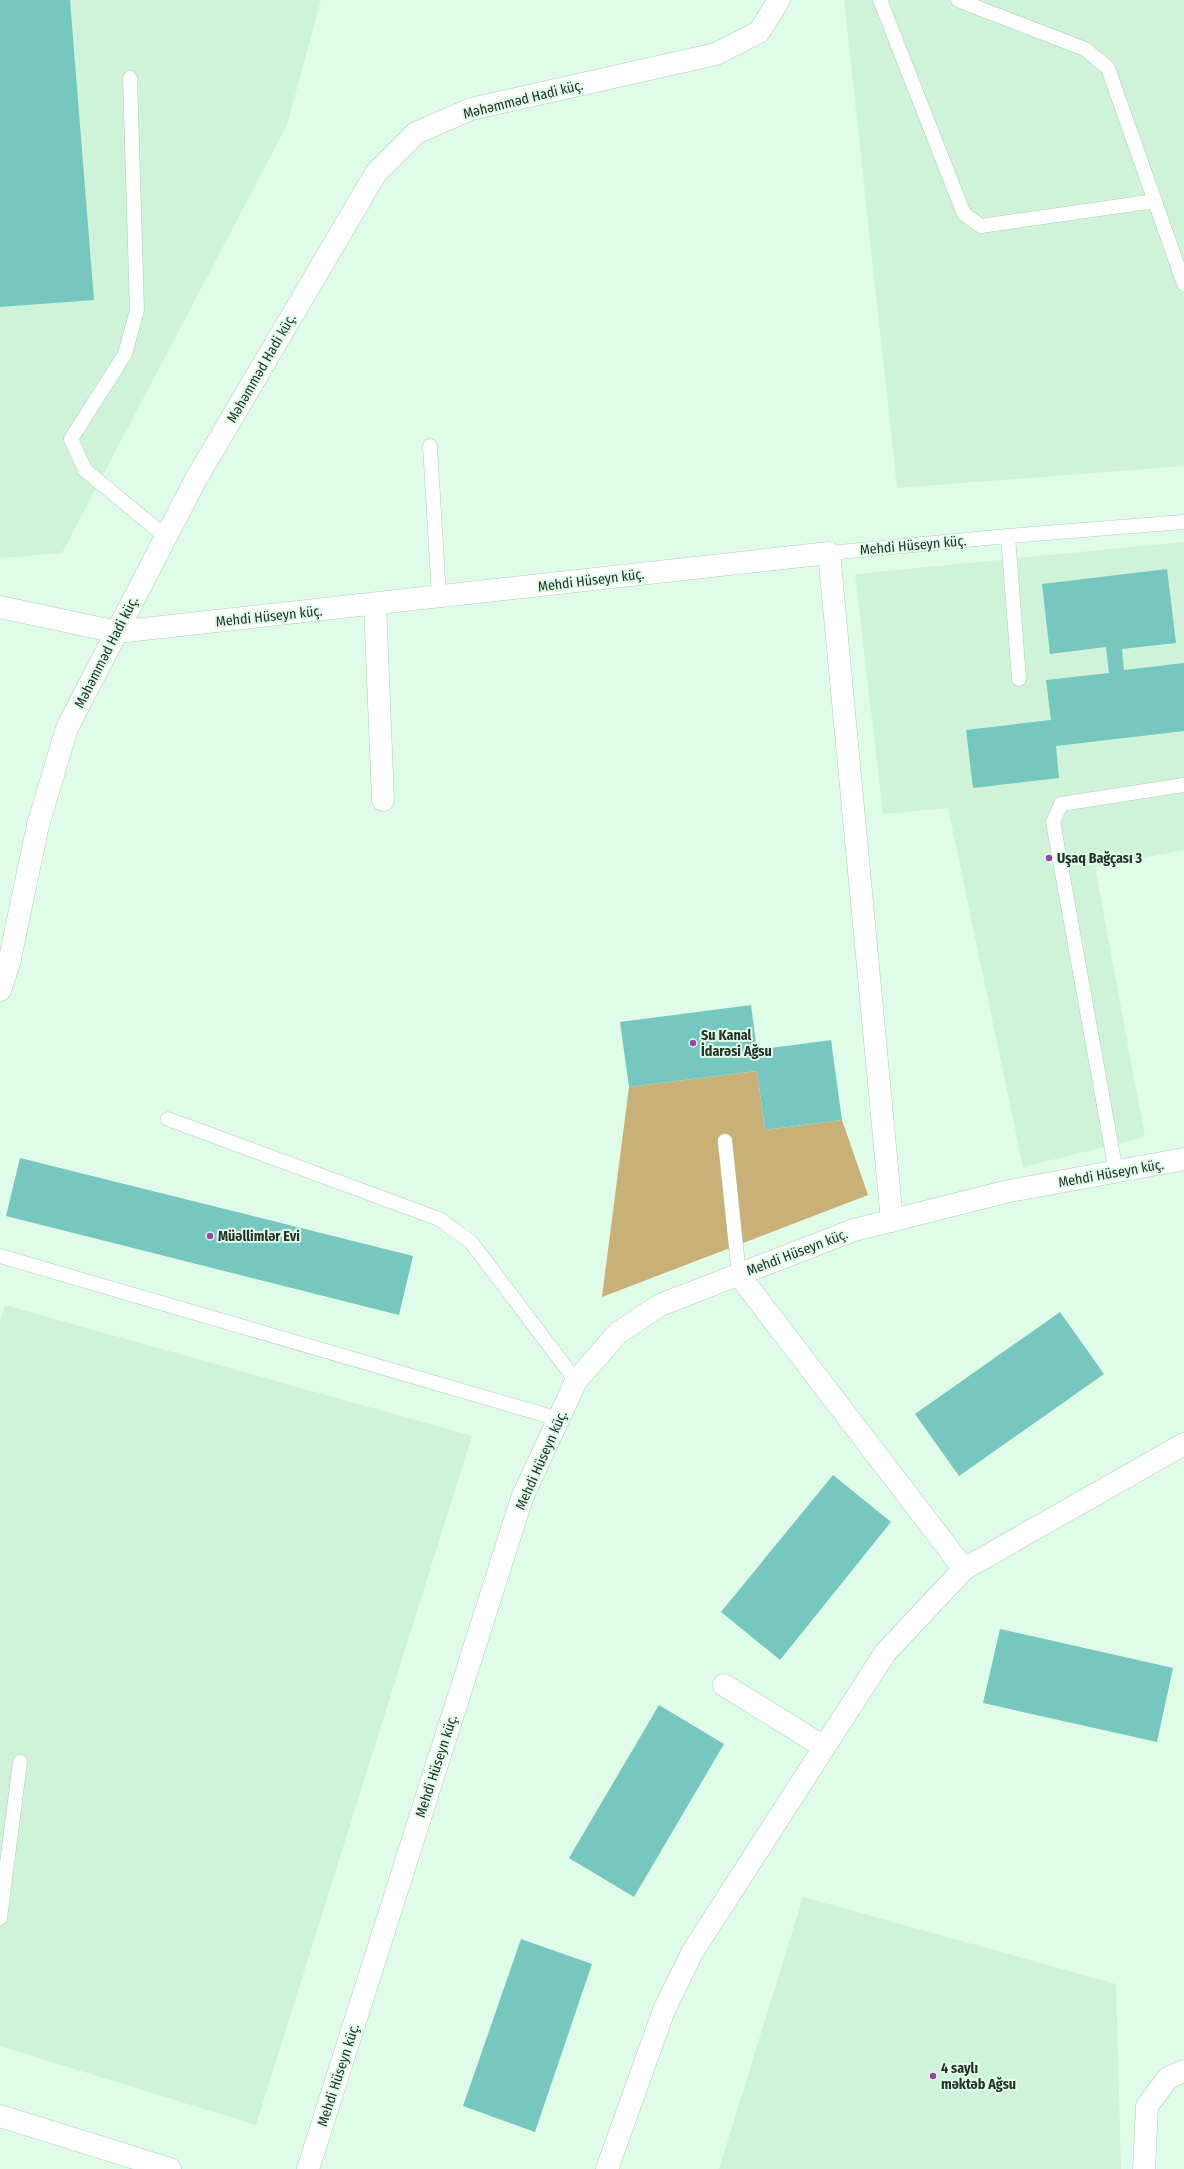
<svg xmlns="http://www.w3.org/2000/svg" width="1184" height="2169" font-family="'Fira Sans Condensed',sans-serif">
<rect width="100%" height="100%" fill="#defce7"/>
<path fill="#cff3d9" d="M0 0H321L287 125 62 553 0 558Z
M844 0H1184V466L897 488Z
M1184 542V850L1095 867 1145 1137 1023 1167 948 808 883 814 855 574Z
M5 1305 472 1436 256 2125 0 2046V1322Z
M803 1897 1116 1984 1121 2169H719Z"/>
<path fill="#c8b077" d="M757 1071 765 1130 842 1120 868 1195 602 1297 629 1087Z"/>
<path fill="#76c7bf" d="M0 0H70L94 300 0 307Z
M1167 569 1176 643 1122 649 1124 670 1184 663V731L1056 746 1059 778 973 788 966 730 1051 720 1046 680 1109 673 1106 647 1050 654 1042 584Z
M751 1005 757 1050 831 1040 842 1120 765 1130 757 1071 629 1087 620 1022Z
M20 1158 413 1256 399 1315 6 1216Z
M1060 1312 1104 1374 959 1476 915 1414Z
M833 1475 891 1522 780 1660 721 1612Z
M1000 1629 1173 1668 1157 1742 983 1703Z
M659 1705 724 1744 634 1897 569 1858Z
M521 1939 592 1964 535 2132 463 2106Z"/>
<g fill="none" stroke-linecap="round" stroke-linejoin="round">
<g stroke="#afccb8" stroke-width="15">
<path id="service" d="M880 0 964 214 981 226 1155 201
M958 0 1085 49 1108 68 1184 284
M130 78 137 310 125 354 71 439 85 470 166 537
M430 446 439 597
M1008 536 1019 679
M829 553 1008 536 1184 522
M168 1119 439 1219 471 1242 576 1381
M725 1141 739 1275
M1116 1172 1053 822 1061 804 1184 785
M0 1256 559 1419
M0 1918 20 1762"/>
</g>
<g stroke="#afccb8" stroke-width="23">
<path id="minor" d="M375 605 383 800
M0 607 117 632 829 553 892 1221
M0 990 9 963 38 825 67 728 196 479 376 173 416 133 471 109 716 54 759 32 779 0
M739 1275 964 1569
M724 1685 824 1747
M0 2116 170 2169
M607 2169 664 2010 693 1951 885 1653 964 1569 1184 1444
M1144 2169 1147 2106 1168 2078 1184 2071"/>
</g>
<g stroke="#afccb8" stroke-width="23">
<path id="tertiary" d="M308 2169 522 1498 576 1381 618 1333 660 1305 854 1230 1009 1191 1184 1159"/>
</g>
<use href="#service" stroke="#fff" stroke-width="14"/>
<use href="#minor" stroke="#fff" stroke-width="22"/>
<use href="#tertiary" stroke="#fff" stroke-width="22"/>
</g>
<g fill="#9c41ac" stroke="#defce7" stroke-width="1.5">
<circle cx="1049" cy="858" r="4"/>
<circle cx="693" cy="1043" r="4"/>
<circle cx="210" cy="1236" r="4"/>
<circle cx="933" cy="2076" r="4"/>
</g>
<g text-anchor="middle" stroke-width="4" stroke-linejoin="round" paint-order="stroke">
<g font-size="14" fill="#26322a" stroke="#defce7">
<text transform="translate(523 99) rotate(-14)" y="5">Məhəmməd Hadi küç.</text>
<text transform="translate(261 368) rotate(-60)" y="5">Məhəmməd Hadi küç.</text>
<text transform="translate(913 545) rotate(-5)" y="5">Mehdi Hüseyn küç.</text>
<text transform="translate(591 580) rotate(-7)" y="5">Mehdi Hüseyn küç.</text>
<text transform="translate(269 616) rotate(-6)" y="5">Mehdi Hüseyn küç.</text>
<text transform="translate(106 652) rotate(-63)" y="5">Məhəmməd Hadi küç.</text>
<text transform="translate(1111 1173) rotate(-10)" y="5">Mehdi Hüseyn küç.</text>
<text transform="translate(797 1252) rotate(-21)" y="5">Mehdi Hüseyn küç.</text>
<text transform="translate(541 1460) rotate(-66)" y="5">Mehdi Hüseyn küç.</text>
<text transform="translate(436 1766) rotate(-72)" y="5">Mehdi Hüseyn küç.</text>
<text transform="translate(338 2075) rotate(-72)" y="5">Mehdi Hüseyn küç.</text>
</g>
<g font-size="14" font-weight="bold" fill="#26322a" stroke="#defce7" text-anchor="start">
<text x="1057" y="863">Uşaq Bağçası 3</text>
<text x="701" y="1040">Su Kanal<tspan x="701" dy="16">İdarəsi Ağsu</tspan></text>
<text x="218" y="1241">Müəllimlər Evi</text>
<text x="941" y="2073">4 saylı<tspan x="941" dy="16">məktəb Ağsu</tspan></text>
</g>
</g>
</svg>
